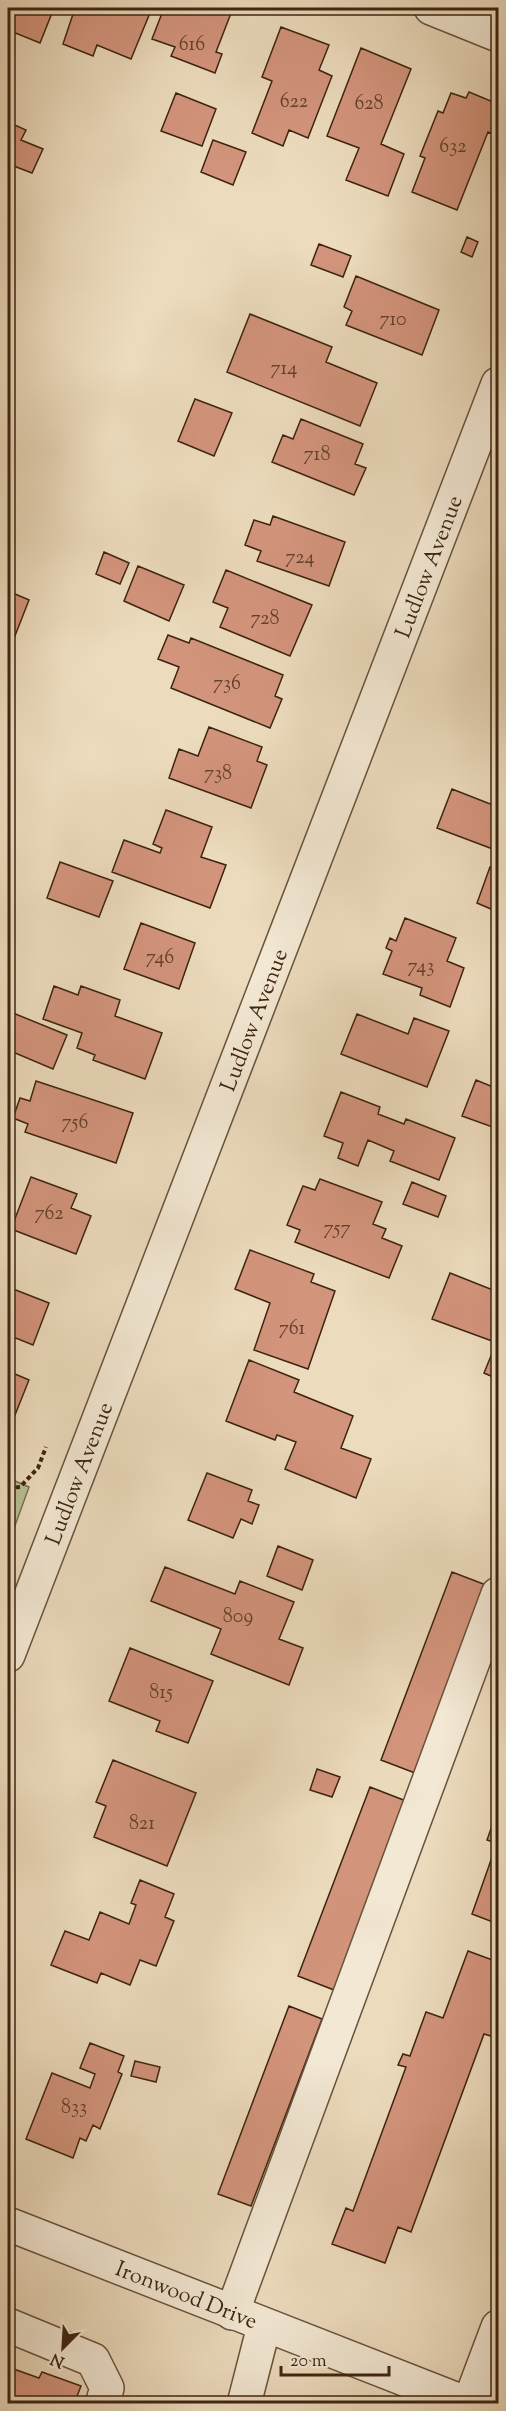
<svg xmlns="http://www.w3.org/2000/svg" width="506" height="2411" font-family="'Sorts Mill Goudy',serif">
<rect width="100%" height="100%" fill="#ecdbbd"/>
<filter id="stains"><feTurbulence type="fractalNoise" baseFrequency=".00333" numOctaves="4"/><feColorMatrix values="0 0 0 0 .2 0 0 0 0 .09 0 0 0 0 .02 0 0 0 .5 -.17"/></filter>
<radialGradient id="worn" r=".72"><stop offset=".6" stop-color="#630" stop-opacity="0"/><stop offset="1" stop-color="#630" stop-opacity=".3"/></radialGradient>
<path fill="#b6c092" stroke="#7a7251" stroke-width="1.5" d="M8 1478 29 1487 8 1545Z"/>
<path fill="#d3947c" stroke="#3d2410" stroke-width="1.5" d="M8 8H54L40 43 8 30Z
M75 8H152L131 59 97 45 93 56 63 44Z
M164 8H233L216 52 222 54 215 73 171 56 175 47 152 39Z
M281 27 329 45 319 70 332 76 308 138 289 130 283 146 252 133 272 81 262 77Z
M361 48 411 69 381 144 404 154 388 196 346 180 359 148 327 136Z
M469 92 498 104V125L495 135 488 132 457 210 412 192 425 158 420 156 438 111 443 113 451 93 466 98Z
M176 93 216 109 202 146 161 131Z
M8 122 26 130 21 140 43 149 32 173 11 165 8 170Z
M213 140 246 152 233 185 201 172Z
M467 237 478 242 472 257 461 252Z
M319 244 351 256 343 277 311 265Z
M356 276 439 310 422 355 346 325 352 311 344 307Z
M250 314 332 347 326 362 377 383 360 426 227 372Z
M195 399 232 413 214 456 178 441Z
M301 419 363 444 355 464 366 468 354 495 272 462 283 435 293 439Z
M273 516 345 542 329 586 257 561 261 551 245 545 254 520 270 525Z
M104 552 129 563 120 584 96 574Z
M138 566 184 585 169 621 124 601Z
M226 570 312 605 290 656 220 627 228 608 213 602Z
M8 591 29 600 11 646 8 645Z
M168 635 189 643 191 638 283 675 275 696 282 699 270 728 171 688 179 667 158 659Z
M209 727 262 747 257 761 267 765 251 808 169 778 179 749 198 756Z
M452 789 498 807V863L494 861 498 851 437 828Z
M8 801 13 804 8 818Z
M166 810 212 827 201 857 226 865 210 908 112 872 124 840 160 853 162 848 153 844Z
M60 862 113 881 99 917 47 898Z
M490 867 498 870V912L477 903Z
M405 918 456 938 447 961 464 968 450 1007 420 995 422 988 383 974 392 951 386 948 390 938 396 941Z
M141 923 195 943 179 989 124 969Z
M54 986 78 995 81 986 120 1000 115 1016 162 1033 145 1079 93 1060 95 1055 77 1048 82 1033 43 1019Z
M13 1013 67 1035 53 1069 8 1050V1026Z
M357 1014 408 1034 414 1018 449 1031 427 1087 341 1054Z
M476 1080 498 1089V1129L462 1116Z
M36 1081 133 1113 116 1163 25 1132 28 1124 13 1118 20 1098 30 1101Z
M341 1092 380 1107 378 1114 404 1124 406 1119 455 1138 439 1180 390 1161 394 1151 368 1140 358 1166 338 1158 343 1143 324 1136Z
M31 1177 77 1194 71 1208 91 1216 76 1254 11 1229Z
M320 1179 382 1202 373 1224 386 1229 382 1238 402 1246 389 1278 295 1242 300 1230 287 1225 303 1186 315 1190Z
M412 1182 446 1196 438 1217 403 1204Z
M250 1250 314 1274 311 1282 335 1291 308 1369 254 1350 270 1303 235 1289Z
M450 1273 498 1292V1323L492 1341 432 1319Z
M8 1287 49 1303 33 1345 8 1335Z
M493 1351 498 1353V1379L484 1373Z
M249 1360 299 1380 294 1392 353 1416 341 1448 371 1459 356 1498 285 1469 296 1442 277 1435 275 1440 226 1421Z
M8 1371 29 1380 13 1420 8 1418Z
M207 1473 252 1490 248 1501 259 1505 252 1524 241 1519 233 1538 188 1520Z
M278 1546 313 1560 302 1590 267 1576Z
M165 1567 235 1594 240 1581 294 1602 279 1639 303 1648 289 1685 211 1654 221 1629 151 1601Z
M452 1572 486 1585 415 1773 381 1760Z
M130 1648 213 1681 188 1743 156 1731 160 1721 109 1701Z
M113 1760 196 1793 167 1866 94 1837 106 1806 96 1802Z
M317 1769 340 1777 332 1797 310 1790Z
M370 1787 406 1801 334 1990 298 1976Z
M498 1809V1924L472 1914 497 1843 487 1840Z
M140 1880 174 1894 165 1917 174 1921 156 1966 140 1960 130 1985 101 1973 97 1983 51 1965 65 1931 89 1940 100 1912 129 1924 136 1905 131 1903Z
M468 1951 498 1962V2024L494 2037 484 2034 411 2232 398 2227 385 2263 332 2244 346 2208 353 2211 406 2067 398 2065 403 2054 410 2056 426 2012 443 2018Z
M289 2006 322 2019 251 2206 218 2194Z
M90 2043 124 2056 118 2072 122 2074 100 2129 93 2125 86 2141 80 2138 73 2158 26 2139 52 2073 90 2088 95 2074 80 2068Z
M135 2061 160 2067 156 2082 131 2076Z
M8 2367 39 2378 42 2372 81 2386 74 2404H8Z"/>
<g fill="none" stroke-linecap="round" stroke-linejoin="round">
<g stroke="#69523b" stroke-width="36">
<g id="minor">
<path d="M431 8 498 35"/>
<path id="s1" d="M8 1655 498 384"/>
<path id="s2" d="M8 2224 468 2404"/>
<path d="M232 2313 498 1594"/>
<path d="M8 2325 93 2360 107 2388 102 2404"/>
<path d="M244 2404 264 2326"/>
<path d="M469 2404 498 2327"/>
</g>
</g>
<path stroke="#3d2410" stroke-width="4" stroke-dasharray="4.5 3" stroke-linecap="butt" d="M8 1488 20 1487 38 1468 46 1447"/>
<use href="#minor" stroke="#f3e8d4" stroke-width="33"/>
</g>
<g text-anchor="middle" stroke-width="4.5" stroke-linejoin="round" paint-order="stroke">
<g font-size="20" fill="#62402b">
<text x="192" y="50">616</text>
<text x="294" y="107">622</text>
<text x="369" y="109">628</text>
<text x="453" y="152">632</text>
<text x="393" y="325">710</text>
<text x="284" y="374">714</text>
<text x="317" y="460">718</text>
<text x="300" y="563">724</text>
<text x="265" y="624">728</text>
<text x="227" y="689">736</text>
<text x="218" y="779">738</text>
<text x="160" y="963">746</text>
<text x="421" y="972">743</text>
<text x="75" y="1128">756</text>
<text x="49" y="1219">762</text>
<text x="337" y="1234">757</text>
<text x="292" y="1334">761</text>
<text x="238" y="1622">809</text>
<text x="161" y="1698">815</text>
<text x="142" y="1829">821</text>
<text x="74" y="2113">833</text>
</g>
<g font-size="22" fill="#3d2410" stroke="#f3e8d4">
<text dy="8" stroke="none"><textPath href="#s1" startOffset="1167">Ludlow Avenue</textPath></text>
<text dy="8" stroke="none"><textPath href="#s1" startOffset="681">Ludlow Avenue</textPath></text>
<text dy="8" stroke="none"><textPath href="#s1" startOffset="195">Ludlow Avenue</textPath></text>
<text dy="8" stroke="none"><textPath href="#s2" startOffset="192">Ironwood Drive</textPath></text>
</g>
</g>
<rect width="506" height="2411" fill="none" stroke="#ecdbbd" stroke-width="30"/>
<rect x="9" y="9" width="488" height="2393" fill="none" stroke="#3d2410" stroke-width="3"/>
<rect x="15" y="15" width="476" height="2381" fill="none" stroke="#3d2410" stroke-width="1.5"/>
<g transform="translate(63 2348) rotate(204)" stroke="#f3e8d4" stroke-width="4.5" paint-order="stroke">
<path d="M0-4.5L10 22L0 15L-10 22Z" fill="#3d2410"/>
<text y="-9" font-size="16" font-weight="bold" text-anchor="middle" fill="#3d2410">N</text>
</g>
<path d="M281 2366v9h108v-9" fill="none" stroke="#3d2410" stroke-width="3"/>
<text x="290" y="2366" font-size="18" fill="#3d2410" stroke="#f3e8d4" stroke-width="4.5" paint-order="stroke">20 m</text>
<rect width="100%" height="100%" filter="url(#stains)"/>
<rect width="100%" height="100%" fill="url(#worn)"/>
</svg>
